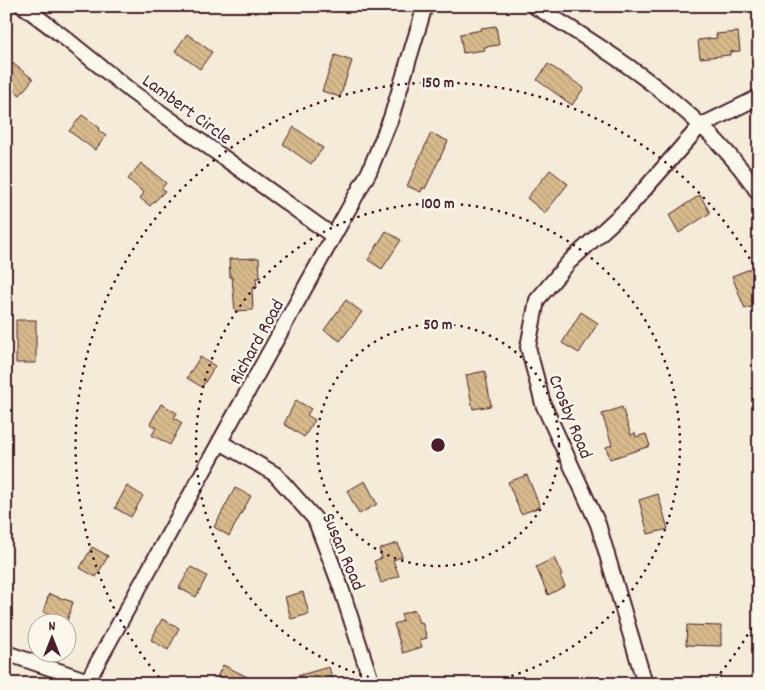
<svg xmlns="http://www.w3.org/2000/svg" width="765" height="690" font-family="Dekko,sans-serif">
<defs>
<pattern id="building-back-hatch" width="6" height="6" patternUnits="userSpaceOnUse" patternTransform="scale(1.25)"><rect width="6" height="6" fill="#d7bb8c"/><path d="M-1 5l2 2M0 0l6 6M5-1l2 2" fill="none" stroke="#baa079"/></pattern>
</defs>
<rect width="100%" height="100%" fill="#f4ebd9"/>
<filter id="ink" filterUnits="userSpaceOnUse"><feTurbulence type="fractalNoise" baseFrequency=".02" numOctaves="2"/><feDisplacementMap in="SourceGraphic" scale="10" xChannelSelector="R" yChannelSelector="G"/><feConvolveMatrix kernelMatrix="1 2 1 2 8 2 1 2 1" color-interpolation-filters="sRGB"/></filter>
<g filter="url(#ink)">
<path fill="url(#building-back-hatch)" stroke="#4a1f2b" d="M496 26 499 45 484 47 485 50 463 53 460 34 482 30 481 28Z
M738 32 740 51 730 52V55L700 58 698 40 717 38 716 34Z
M187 34 212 52 200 69 175 51Z
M335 55 352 61 340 97 322 91Z
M6 58 33 79 20 95 6 85Z
M548 64 584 88 572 105 537 80Z
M82 115 100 128 98 130 106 136 95 150 69 131Z
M294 127 323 148 311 164 283 144Z
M431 133 448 141 425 189 423 187 421 192 407 186Z
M141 163 166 183 162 188 165 191 150 206 140 198 144 193 128 179Z
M550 170 568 184 545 213 527 198Z
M700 195 710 213 679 233 669 215Z
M386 231 401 240 382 269 368 260Z
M259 258 260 278H256L257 288H252L253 310 235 311 232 277H230L229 259Z
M755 267 759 277V304L745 309 732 276Z
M346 300 362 312 340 341 324 330Z
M581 312 598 323 579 353 562 343Z
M16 320H36V363H16Z
M200 357 215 366 202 387 187 378Z
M485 371 491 406 473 409 466 375Z
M296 400 311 409 307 415 315 420 304 437 284 424Z
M161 404 177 413 174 418 182 423 170 445 152 435 156 428 150 424Z
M622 407 631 435 635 433 636 437 646 434 650 446 610 459 606 447 612 445 602 414Z
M527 475 540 507 521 514 508 482Z
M365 481 377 504 359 514 347 491Z
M127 486 143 496 131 517 115 508Z
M235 488 251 496 229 536 214 527Z
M658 494 668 529 648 534 639 500Z
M398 543 402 557 393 560 399 576 381 583 374 561 382 558 379 549Z
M92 547 108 556 96 577 80 568Z
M554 558 562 575 560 576 565 586 548 595 536 567Z
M191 567 207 576 196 597 179 588Z
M303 592 309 614 291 619 285 597Z
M49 594 73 602 67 621 43 612Z
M415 610 419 623 422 622 427 638 420 640 422 647 403 653 394 624 403 621 401 614Z
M162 619 179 628 168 650 151 640Z
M687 625 721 626V646L686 645Z
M223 665 262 684H231L217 677Z
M329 667 334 684H283V680Z"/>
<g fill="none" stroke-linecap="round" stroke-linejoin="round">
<g stroke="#4a1f2b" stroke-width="18">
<path id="minor" d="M23 6 60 34 132 92 333 236
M534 6C614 53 708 115 759 194
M220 442 275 474 315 519 340 585 372 684
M6 653 97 684
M88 680 369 172 391 118 425 6
M645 684 598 524 543 404 528 347 537 300 569 262 628 208 700 126 759 97"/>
</g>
<use href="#minor" stroke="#fbf7ec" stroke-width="14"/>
</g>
</g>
<g fill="none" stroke="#4a1f2b" stroke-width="2.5" stroke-dasharray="2.5 5">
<circle cx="438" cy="445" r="121"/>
<path d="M398 684A242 242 0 1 1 478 684"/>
<path d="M759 615A363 363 0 0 1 712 683M164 683A363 363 0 1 1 759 275"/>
</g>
<g text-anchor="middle" stroke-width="5" stroke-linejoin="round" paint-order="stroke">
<g font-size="19" fill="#4a1f2b" stroke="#fbf7ec">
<text transform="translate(188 108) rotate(36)" y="7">Lambert Circle</text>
<text transform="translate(255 341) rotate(-61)" y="7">Richard Road</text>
<text transform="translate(572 416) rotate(68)" y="7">Crosby Road</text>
<text transform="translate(345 551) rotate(67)" y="7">Susan Road</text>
</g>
</g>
<circle cx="438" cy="445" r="8" fill="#4a1f2b" stroke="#fbf7ec" stroke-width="2.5"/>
<g font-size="15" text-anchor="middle" font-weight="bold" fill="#4a1f2b" stroke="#fbf7ec" stroke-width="5" stroke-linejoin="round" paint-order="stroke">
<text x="438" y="87">150 m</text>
<text x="438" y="208">100 m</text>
<text x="438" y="329">50 m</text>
</g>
<rect width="765" height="690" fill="none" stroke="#fbf7ec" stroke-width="25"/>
<rect x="12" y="12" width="740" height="665" fill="none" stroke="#4a1f2b" stroke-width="2" filter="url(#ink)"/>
<g transform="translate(52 638)"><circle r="24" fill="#fbf7ec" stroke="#b4a19f"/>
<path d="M0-4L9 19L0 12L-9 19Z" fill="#4a1f2b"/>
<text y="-8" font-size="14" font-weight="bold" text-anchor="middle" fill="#4a1f2b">N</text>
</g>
</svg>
